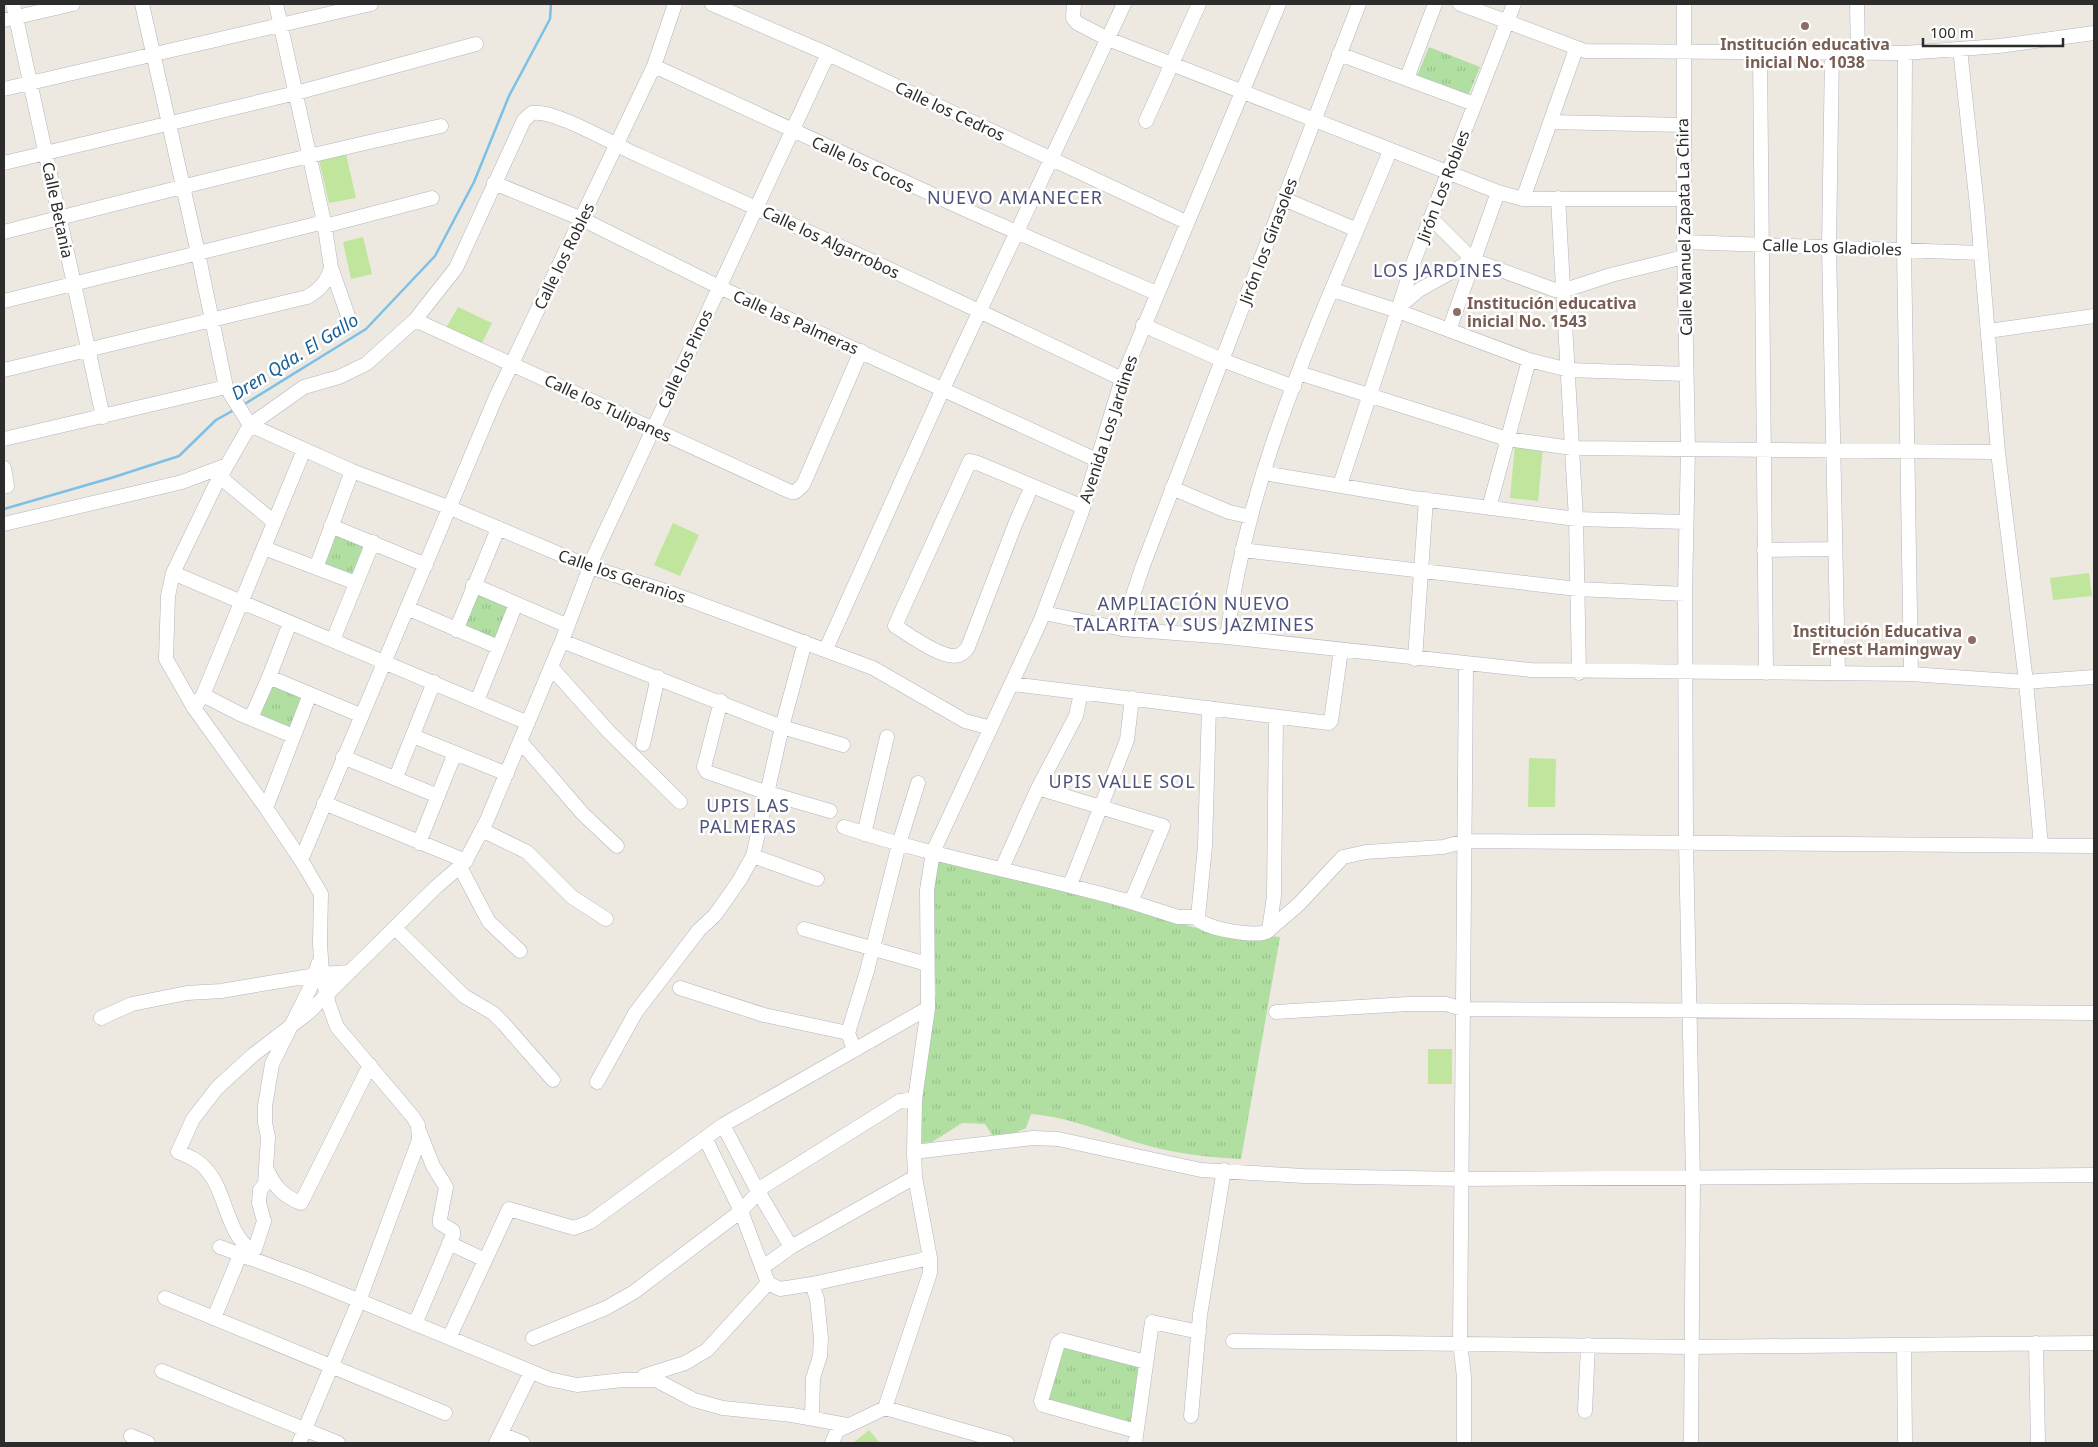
<svg xmlns="http://www.w3.org/2000/svg" width="2098" height="1447" font-family="'Noto Sans',sans-serif">
<defs>
<pattern id="grass-tufts" width="24" height="20" patternUnits="userSpaceOnUse" patternTransform="scale(1.25)"><rect width="24" height="20" fill="#b0dfa1"/><path d="M3 7l-1-3M5 7V3M7 7l1-3M15 17l-1-3M17 17v-4M19 17l1-3" fill="none" stroke="#98c08b"/></pattern>
</defs>
<rect width="100%" height="100%" fill="#ede8e0"/>
<path fill="url(#grass-tufts)" d="M1429 47 1480 67 1468 96 1417 76Z
M334 529 369 543 355 578 321 564Z
M475 591 510 605 496 640 461 625Z
M271 683 306 696 291 732 257 718Z
M938 856 1200 929 1280 937 1241 1159C1206 1157 1176 1154 1142 1144 1104 1133 1071 1117 1031 1114L1026 1128 1010 1135H992L985 1124 962 1123 932 1142 920 1143 923 1089 936 994 932 908Z
M1065 1346 1140 1366 1131 1423 1048 1400Z"/>
<path fill="#c0e69d" d="M346 154 356 198 329 203 319 160Z
M363 237 372 274 351 279 343 242Z
M458 307 492 323 482 343 446 328Z
M1515 445 1543 448 1538 501 1510 498Z
M673 523 699 535 680 576 654 565Z
M2089 573 2092 596 2053 600 2050 578Z
M1529 758 1556 759 1555 807H1528Z
M1428 1049H1452V1084H1428Z
M869 1430 880 1443H853Z"/>
<g fill="none" stroke-linecap="round" stroke-linejoin="round">
<path stroke="#7bc1e7" stroke-width="2.5" d="M243 405 366 329 435 256 474 182 509 96 550 19 551 4
M4 509 111 478 179 456 216 420 234 410"/>
<g stroke="#b3b5bf" stroke-width="15">
<path id="minor" d="M13 4 103 417
M142 4 198 253 226 387 250 425
M276 4 324 222 331 267 348 316
M712 4 828 54 1186 222
M1074 4 1073 18 1077 23 1108 39 1498 192 1523 199H1684
M1460 4 1585 51 1905 53 1999 46 2094 33
M1684 4V242L1688 449 1685 594 1686 844 1693 1177 1691 1443
M1857 4 1858 53
M4 20 73 4
M1960 49 1977 206 1998 452 2026 682 2041 846
M1760 53 1766 673
M1832 53 1829 247 1838 673
M1905 53 1904 250 1911 674
M1339 54 1474 104
M654 66 966 210 1156 293
M1407 78 1435 4
M4 89 371 4
M1146 121 1199 4
M1550 122 1683 125
M4 163 296 93 476 44
M494 183 582 219 719 287 1099 461
M1558 198 1576 519 1579 673
M1284 199 1357 230
M1523 199 1576 49
M1432 219 1473 260 1555 290 1562 291 1611 275 1684 257
M325 226 432 198
M4 232C149 195 294 158 441 126
M1684 242 1981 253
M1333 290 1398 311 1529 360 1569 370 1686 374
M4 301 324 222
M1400 306 1419 290 1473 260
M415 320 791 492H795L803 485 861 351
M1143 325 1222 360 1294 387
M1449 330 1498 192
M1988 331 2094 316
M4 370 307 297C320 290 328 281 331 267
M1299 373 1507 439 1572 448 1998 452
M250 425 352 471 448 507 590 567 668 592 873 668 965 721 991 728
M4 439 226 387
M4 468 7 486
M1263 473 1413 498 1576 519 1686 522
M220 477 274 522
M1340 485 1415 258 1514 4
M1032 486 1016 522 968 647C966 650 962 654 959 655 944 661 908 634 895 626L970 461 975 462 1083 507
M1172 488 1229 512 1251 517
M1489 508 1529 360
M4 524 182 482 227 465
M331 526 426 565
M264 548 356 583
M1242 550 1577 589 1685 594
M1764 550 1835 549
M594 556 828 54
M316 568 352 471
M173 573 168 596 166 659 194 708 266 808 301 860 321 894 320 943 322 974 329 1005 337 1027 413 1117 418 1125 419 1140 359 1301 299 1443
M473 585 568 626
M407 608 498 647
M1044 613 1122 629 1227 637 1531 670 1911 674 2026 682 2094 677
M290 623 269 677 360 715
M1122 629 1142 568 1359 4
M456 630 498 529
M1227 637C1248 466 1325 309 1390 151
M333 640 373 542
M562 641 782 727 843 745
M826 649 943 389 1124 4
M1415 659 1426 499
M551 667 608 731 680 802
M1012 684 1329 723 1331 721 1341 650
M203 695 240 714 293 736
M477 701 516 604
M721 701 704 767 707 772 768 793 830 811
M194 708 203 695 304 450
M251 718 269 677
M528 723 173 573 215 486 250 425 304 387 339 377 366 364 415 320 456 268 524 120 532 113C555 109 616 146 640 156 802 228 962 302 1122 379
M413 736 507 774
M520 741 583 814 617 846
M643 744 658 677
M343 757 438 796
M396 777 434 682
M324 803 466 861
M266 808 310 694
M844 827C938 858 1036 875 1131 902L1163 826 1038 788
M482 830 527 852 572 897 606 919
M864 834 887 737
M419 843 455 753
M753 856 817 879
M301 860 496 397 654 66 675 4
M460 867 489 922 520 951
M1002 868 1038 788 1076 716 1081 693
M1070 885 1127 740 1132 698
M1131 902 1178 917H1198L1205 846 1209 708
M1196 917C1202 929 1262 939 1269 930L1274 896 1276 718
M395 928 464 996 493 1013 504 1024 553 1080
M804 929 927 964
M1269 930 1299 904 1343 857 1366 852 1443 847 1466 841 2094 846
M680 988 764 1015 848 1033
M1276 1012 1408 1004H1446L1463 1009 2094 1013
M101 1018 132 1004 187 993 221 991 322 974 350 972
M854 1049 848 1033 867 971 899 844 918 783
M597 1082 636 1012 699 930 715 915 739 881 753 856 782 727 805 642
M723 1125 755 1186 791 1247
M705 1138 741 1211 768 1283 780 1289 812 1284 930 1258
M914 1152 1033 1138 1058 1139 1201 1170 1304 1176 1461 1179 2094 1175
M267 1170C275 1187 283 1196 301 1203L370 1065
M449 1243 485 1260
M220 1247 309 1280 549 1379 577 1385 623 1380H656L694 1400 723 1408 792 1415 847 1425
M253 1252C224 1231 228 1193 205 1168 198 1160 188 1156 178 1152L193 1119 217 1088 253 1055 308 1013 436 887 465 862 487 820 562 641 590 567
M248 1258 255 1249 264 1221 259 1203 260 1190 265 1184 268 1137 265 1123V1106L272 1064 312 984 318 964
M762 1268 791 1247 915 1177
M165 1298 445 1413
M214 1318 240 1255
M415 1324 453 1235V1231L440 1223V1219L446 1187 433 1166 420 1133
M449 1338 509 1209 574 1228 590 1222 723 1125 928 1008
M533 1338 606 1308 634 1292 741 1211 764 1186 900 1101 915 1099
M1233 1341 1691 1347 2094 1343
M2036 1343 2038 1443
M1904 1346 1905 1443
M162 1371 338 1443
M644 1376 685 1363 707 1350 768 1283
M885 1408 930 1273V1258L915 1177 914 1152 915 1099 928 1008 927 890 933 852 1040 622 1081 514 1122 379 1279 4
M1585 1411 1588 1345
M1191 1416 1200 1315 1224 1170
M812 1418 813 1378 820 1356 821 1338 817 1299 812 1284
M1136 1431 1043 1405 1041 1401 1058 1343 1062 1340 1146 1362
M501 1434 523 1443
M131 1436 148 1443
M496 1443 531 1372
M832 1443 837 1431 885 1408 1007 1443
M1135 1443 1152 1322 1199 1332
M1464 1443V1377L1460 1342 1466 665"/>
</g>
<use href="#minor" stroke="#fff" stroke-width="14"/>
</g>
<g fill="#8d6e63" stroke="#fff" stroke-width="2">
<circle cx="1805" cy="26" r="5"/>
<circle cx="1457" cy="312" r="5"/>
<circle cx="1972" cy="640" r="5"/>
</g>
<g text-anchor="middle" stroke-width="5" stroke-linejoin="round" paint-order="stroke">
<g font-size="16" font-weight="bold" fill="#785e54" stroke="#fff">
<text x="1805" y="50">Institución educativa<tspan x="1805" dy="18">inicial No. 1038</tspan></text>
<text x="1467" y="309" text-anchor="start">Institución educativa<tspan x="1467" dy="18">inicial No. 1543</tspan></text>
<text x="1962" y="637" text-anchor="end">Institución Educativa<tspan x="1962" dy="18">Ernest Hamingway</tspan></text>
</g>
<g font-size="16" fill="#2c2c2c" stroke="#fff">
<text transform="translate(950 111) rotate(25)" y="6">Calle los Cedros</text>
<text transform="translate(863 164) rotate(25)" y="6">Calle los Cocos</text>
<text transform="translate(1443 186) rotate(-69)" y="6">Jirón Los Robles</text>
<text transform="translate(58 210) rotate(78)" y="6">Calle Betania</text>
<text transform="translate(1684 227) rotate(-91)" y="6">Calle Manuel Zapata La Chira</text>
<text transform="translate(1268 241) rotate(-69)" y="6">Jirón los Girasoles</text>
<text transform="translate(831 242) rotate(25)" y="6">Calle los Algarrobos</text>
<text transform="translate(1832 247) rotate(2)" y="6">Calle Los Gladioles</text>
<text transform="translate(564 256) rotate(-64)" y="6">Calle los Robles</text>
<text transform="translate(796 322) rotate(24)" y="6">Calle las Palmeras</text>
<text transform="translate(685 359) rotate(-65)" y="6">Calle los Pinos</text>
<text transform="translate(608 408) rotate(25)" y="6">Calle los Tulipanes</text>
<text transform="translate(1108 429) rotate(-72)" y="6">Avenida Los Jardines</text>
<text transform="translate(622 576) rotate(19)" y="6">Calle los Geranios</text>
</g>
<g font-size="18" letter-spacing="1" fill="#4f537b" stroke="#fff">
<text x="1015" y="204">NUEVO AMANECER</text>
<text x="1438" y="277">LOS JARDINES</text>
<text x="1194" y="610">AMPLIACIÓN NUEVO<tspan x="1194" dy="21">TALARITA Y SUS JAZMINES</tspan></text>
<text x="1122" y="788">UPIS VALLE SOL</text>
<text x="748" y="812">UPIS LAS<tspan x="748" dy="21">PALMERAS</tspan></text>
</g>
<g font-size="18" font-style="italic" fill="#175f96" stroke="#fff">
<text transform="translate(295 357) rotate(-32)" y="6">Dren Qda. El Gallo</text>
</g>
</g>
<rect width="2098" height="1447" fill="none" stroke="#2c2c2c" stroke-width="10"/>
<path d="M1923 38v8h140v-8" fill="none" stroke="#2c2c2c" stroke-width="2.5"/>
<text x="1930" y="38" font-size="15" fill="#2c2c2c" stroke="#ffffff" stroke-width="4" paint-order="stroke">100 m</text>
</svg>
